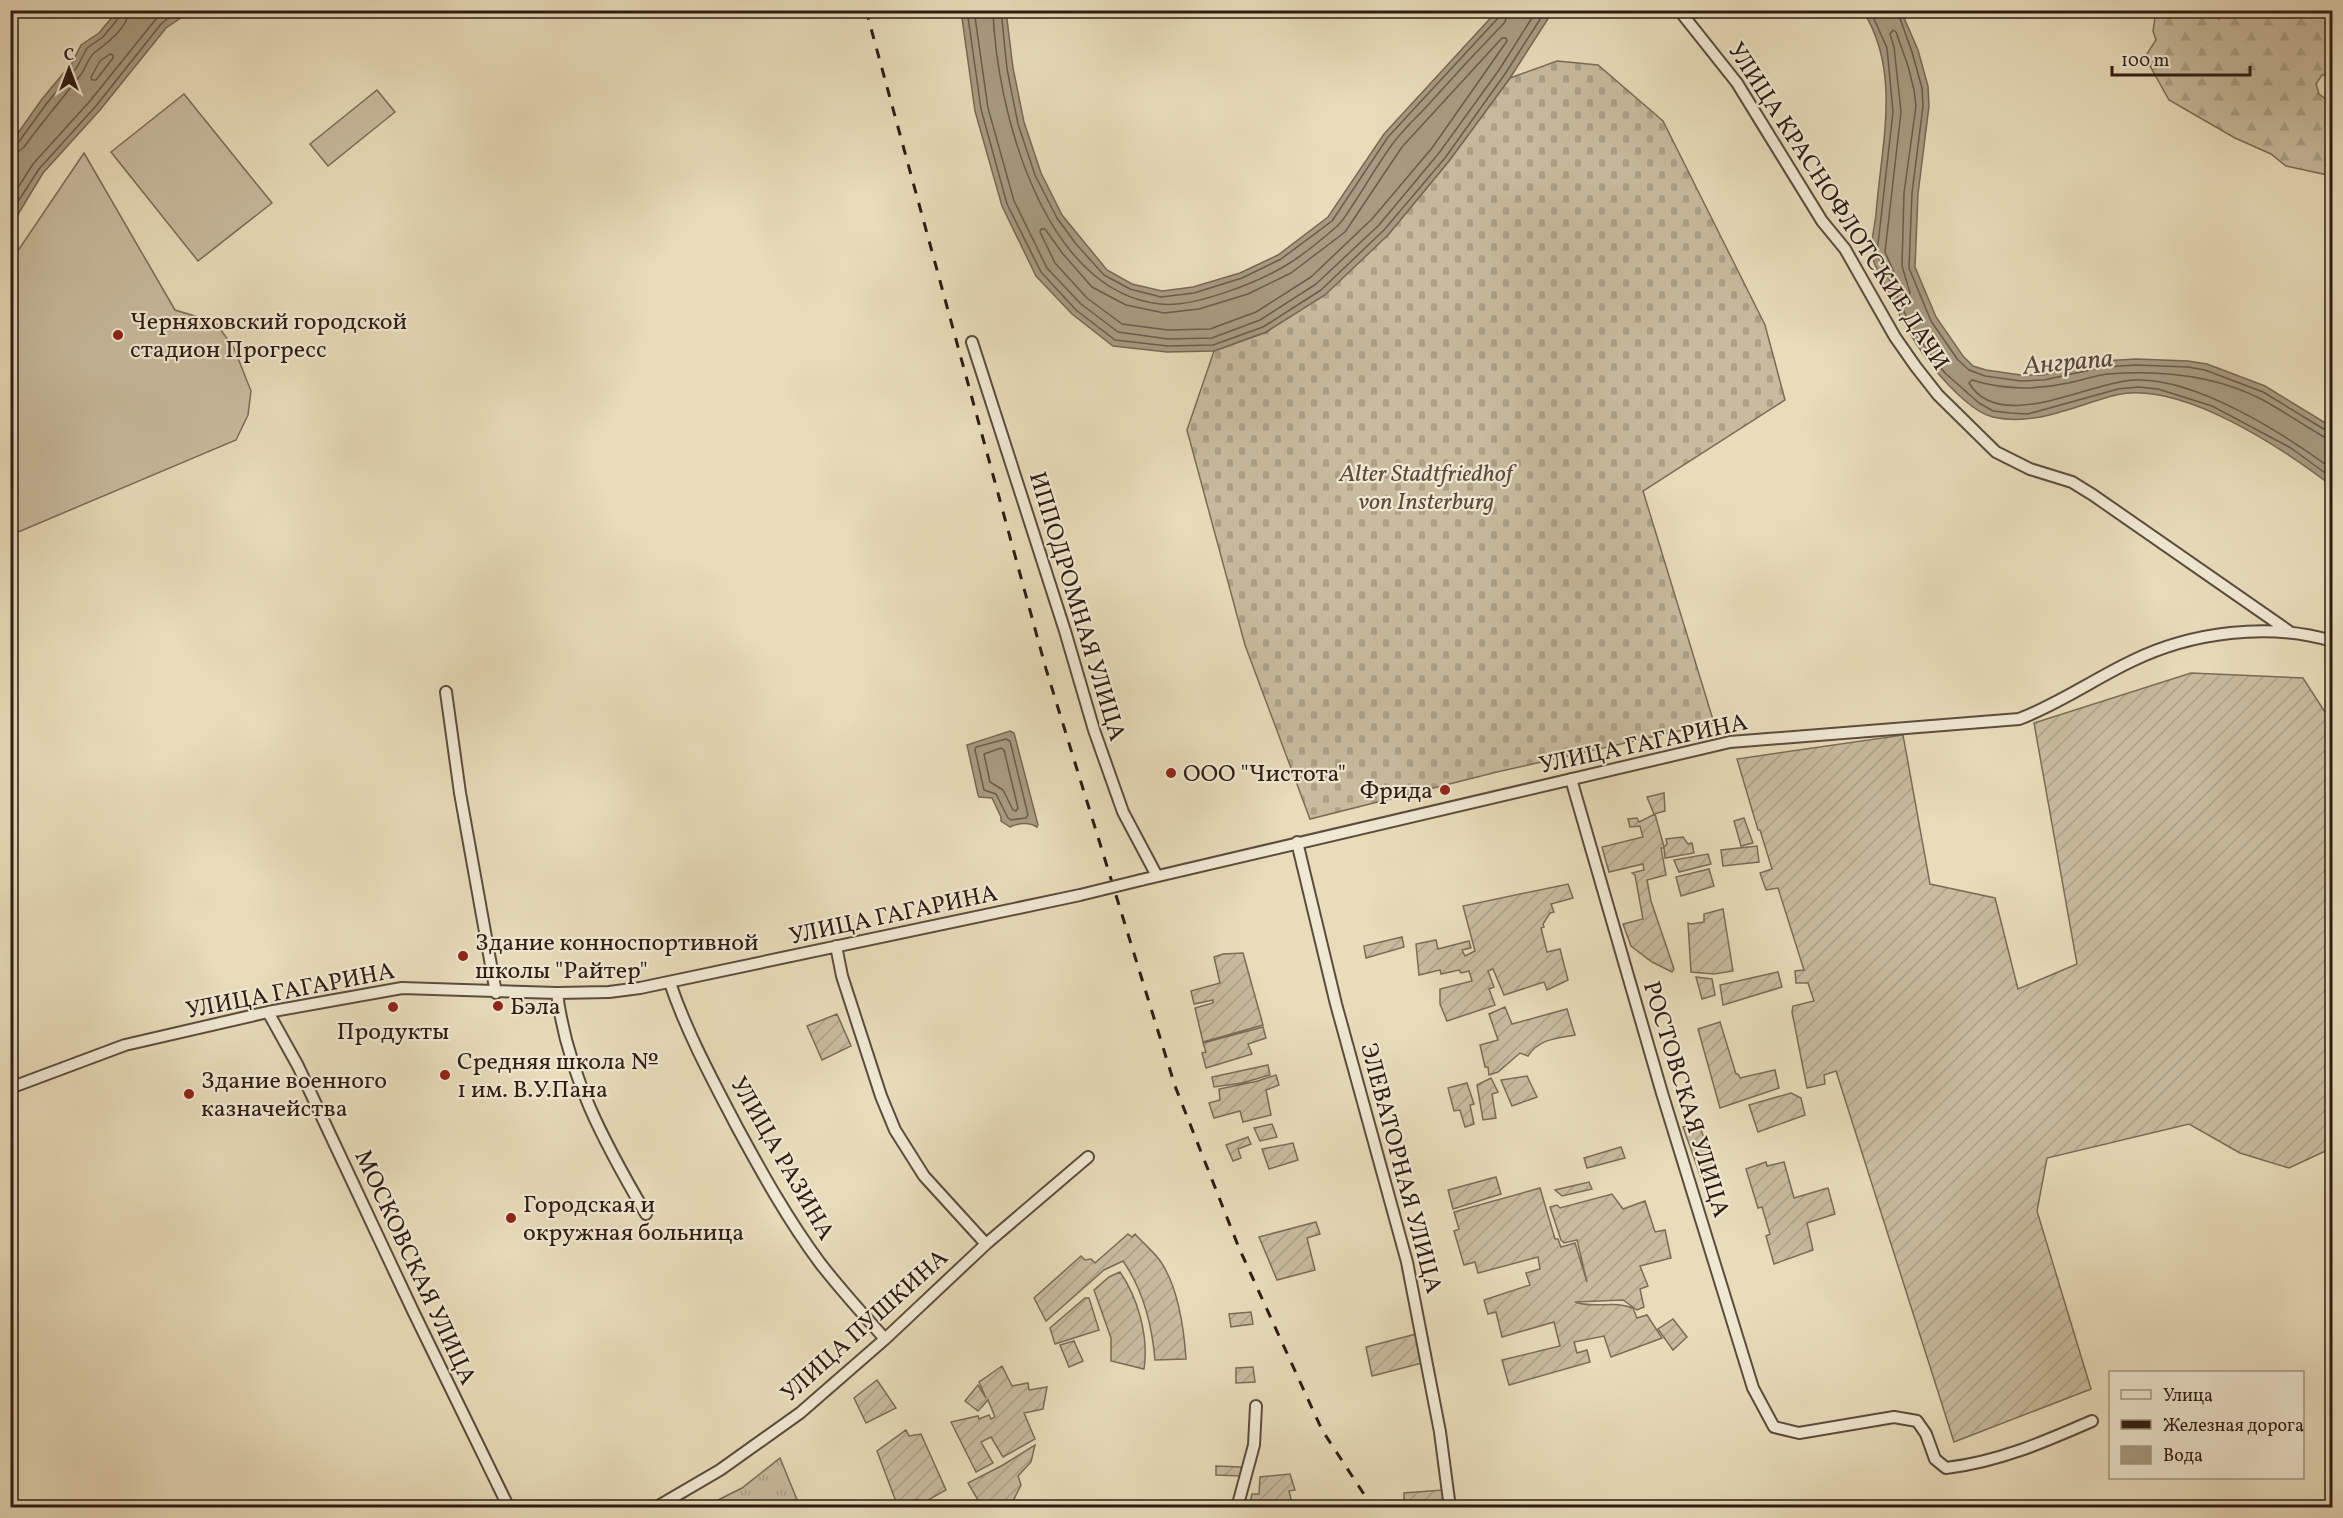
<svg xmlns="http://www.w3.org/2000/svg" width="2343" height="1518" font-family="Vollkorn,serif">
<defs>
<pattern id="grass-tufts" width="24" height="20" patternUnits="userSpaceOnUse" patternTransform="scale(1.5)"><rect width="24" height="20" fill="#c8bb9e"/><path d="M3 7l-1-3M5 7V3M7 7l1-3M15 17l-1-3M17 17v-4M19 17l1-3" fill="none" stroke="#aca087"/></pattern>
<pattern id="forest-firs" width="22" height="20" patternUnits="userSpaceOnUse" patternTransform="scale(1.5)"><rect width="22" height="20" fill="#c8bb9e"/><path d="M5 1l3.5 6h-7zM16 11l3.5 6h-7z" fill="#aca087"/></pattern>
<pattern id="cemetery-stones" width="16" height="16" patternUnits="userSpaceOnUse" patternTransform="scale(1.5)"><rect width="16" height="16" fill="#c8bb9e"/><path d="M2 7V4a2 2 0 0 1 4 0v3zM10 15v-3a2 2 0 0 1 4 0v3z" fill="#aca087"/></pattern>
<pattern id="garden-furrows" width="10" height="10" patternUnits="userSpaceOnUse" patternTransform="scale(1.5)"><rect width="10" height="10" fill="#c8bb9e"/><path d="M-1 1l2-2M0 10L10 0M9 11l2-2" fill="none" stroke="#aca087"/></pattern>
</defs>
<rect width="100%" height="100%" fill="#e8dcba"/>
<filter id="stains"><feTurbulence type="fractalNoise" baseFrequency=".00333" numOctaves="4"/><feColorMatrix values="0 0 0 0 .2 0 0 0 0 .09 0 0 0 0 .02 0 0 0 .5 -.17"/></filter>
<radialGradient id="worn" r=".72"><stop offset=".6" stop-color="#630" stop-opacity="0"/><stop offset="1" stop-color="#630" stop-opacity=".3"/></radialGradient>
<path fill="url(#grass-tufts)" stroke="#7a6c58" stroke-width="1.5" d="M780 1458 800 1507H704L742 1488Z"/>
<path fill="url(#forest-firs)" stroke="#7a6c58" stroke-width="1.5" d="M2156 11H2212L2219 19 2220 11H2332V73L2322 75 2316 84 2319 94 2332 104V176L2286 166 2271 154 2235 138 2169 100 2145 57 2156 40 2153 31Z"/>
<path fill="url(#cemetery-stones)" stroke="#7a6c58" stroke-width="1.5" d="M1557 61 1598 65 1663 121 1765 325 1785 400 1643 491 1714 723 1497 772 1310 819 1245 645 1187 430 1214 351 1267 332 1388 235 1449 161 1510 78Z"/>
<path fill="url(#garden-furrows)" stroke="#7a6c58" stroke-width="1.5" d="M2191 673 2303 678 2332 723V1148L2289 1168 2240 1153 2189 1124 2047 1158 2037 1211 2091 1389 1954 1442 1836 1071 1824 1075 1825 1084 1807 1088 1792 1012 1793 1006 1814 1001 1808 983H1796L1795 971 1804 970 1778 888 1766 890 1760 873 1772 869 1760 830H1758L1737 759 1903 735 1930 884 1995 898 2018 989 2077 964 2034 723Z
M1664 793 1665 811 1654 814 1647 797Z
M1655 814 1664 847 1667 844 1666 839 1683 837 1688 844 1692 843 1694 853 1665 858 1664 848H1661L1666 875 1647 880 1651 901 1674 969 1672 972 1652 962 1631 946 1623 924 1643 919 1635 875 1632 873 1644 870 1643 864 1609 872 1602 847 1643 837 1640 826 1630 827 1628 819 1637 818 1639 822Z
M1744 818 1753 843 1741 846 1734 821Z
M1757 846 1759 862 1723 866 1721 850Z
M1708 854 1711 864 1679 872 1674 860Z
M1709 869 1714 886 1681 896 1676 877Z
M1568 884 1573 898 1551 904 1554 912 1550 913 1543 924 1544 927 1541 928 1547 952 1560 949 1568 980 1547 990 1544 982 1504 995 1493 969 1488 971 1494 987 1489 989 1495 1005 1447 1021 1440 1004V989L1472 981 1469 971 1461 973 1459 970 1441 974 1440 970 1419 975 1416 944 1436 940 1438 949 1469 941 1471 948 1462 950 1465 956 1475 951 1463 906Z
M1723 909 1733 971 1714 974 1691 972 1688 923 1691 924 1704 922V914Z
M1402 937 1404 947 1366 958 1364 946Z
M1243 953 1263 1025 1203 1042 1195 1008 1213 1003V1000L1194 1004 1191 991 1220 983 1214 957 1223 954Z
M1778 972 1782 987 1723 1005 1720 985Z
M1696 977 1712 979 1715 995 1702 999Z
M1505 1007 1512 1024 1567 1009 1575 1035C1557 1038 1539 1039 1528 1056L1520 1053 1498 1072 1489 1075 1488 1067H1485L1480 1045 1498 1040 1489 1014Z
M837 1014 851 1046 822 1060 807 1026Z
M1720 1022 1736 1074H1738L1740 1078 1775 1070 1779 1088 1720 1108 1698 1029Z
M1263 1027 1266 1038 1248 1044 1252 1054 1206 1068 1202 1053 1206 1052 1203 1043Z
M1268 1065 1270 1075 1242 1083 1214 1087 1212 1077Z
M1276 1075 1279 1085 1266 1090 1271 1115 1243 1122 1240 1111 1214 1118 1209 1103 1220 1100 1219 1089 1258 1081Z
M1527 1076 1537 1097 1512 1106 1501 1080Z
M1491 1078 1498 1092 1492 1094 1496 1118 1483 1120 1477 1085Z
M1467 1083 1474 1104 1470 1105 1474 1124 1465 1127 1460 1110 1454 1111 1448 1088Z
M1791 1093 1801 1098 1805 1115 1758 1132 1749 1105Z
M1698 1122 1719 1177 1703 1183 1683 1127Z
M1272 1124 1277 1137 1260 1141 1254 1128Z
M1248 1137 1251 1144 1238 1149 1241 1158 1233 1161 1226 1145Z
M1293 1143 1298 1160 1269 1169 1262 1149Z
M1621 1147 1625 1158 1587 1168 1584 1158Z
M1766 1162 1767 1166 1784 1162 1794 1198 1828 1188 1835 1214 1807 1223 1813 1250 1774 1264 1766 1236 1770 1234 1762 1207 1758 1208 1746 1169Z
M1496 1177 1501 1194 1453 1209 1448 1190Z
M1589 1182 1592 1189 1562 1196 1555 1190Z
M1540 1188 1555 1239H1558L1561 1247 1575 1243 1587 1282 1577 1240 1564 1243 1561 1240 1550 1207 1557 1205 1560 1208 1612 1194 1623 1209 1645 1201 1655 1232 1665 1230 1671 1258 1640 1266 1648 1286 1640 1289 1644 1307 1637 1310 1623 1300 1575 1302C1593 1309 1615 1300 1633 1308L1637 1318 1647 1315 1662 1338 1611 1357 1604 1336 1574 1342 1577 1353 1587 1350 1590 1362 1509 1385 1502 1360 1560 1346 1554 1322 1502 1337 1496 1312 1488 1314 1484 1300 1530 1285 1526 1273 1540 1269 1538 1257 1478 1273 1475 1262 1464 1265 1454 1231 1459 1229 1454 1212Z
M1316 1222 1320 1234 1307 1238 1315 1270 1277 1280 1259 1237Z
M1128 1234 1132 1237 1135 1234C1144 1244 1154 1252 1161 1262 1178 1288 1184 1329 1186 1359L1155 1360C1152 1325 1144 1291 1123 1261L1104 1270 1046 1321 1034 1298 1081 1256 1085 1260 1091 1259 1095 1263Z
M1120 1272C1138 1298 1149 1337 1144 1369L1111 1361V1338L1094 1290 1109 1277Z
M1085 1298H1089L1099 1330 1055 1344 1050 1328Z
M1251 1312 1253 1324 1231 1327 1229 1314Z
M1673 1319 1687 1337 1673 1350 1658 1329Z
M1416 1334 1422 1363 1372 1376 1366 1347Z
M1074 1341 1083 1361 1069 1367 1060 1345Z
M1002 1366 1012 1386 1028 1383 1029 1390 1047 1387 1043 1409 1024 1413 1035 1439 1003 1457 991 1437 981 1442 993 1463 976 1472 951 1422 978 1416 979 1419 989 1415 991 1419 995 1417 988 1400 978 1411 965 1401 978 1385 986 1398 979 1382Z
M1253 1367 1255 1382 1236 1383V1368Z
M877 1380 896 1408 866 1423 854 1398Z
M906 1430 909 1436 921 1434 946 1490 923 1503 918 1500 920 1505 916 1507H898L877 1451Z
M1035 1445 1031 1462 1018 1476 1021 1485 1010 1507H982L968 1483 1003 1465Z
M1216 1466 1241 1467V1476L1216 1475Z
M1290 1474 1295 1490 1289 1491 1293 1507H1249L1252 1494H1259L1260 1477Z
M1443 1490 1445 1507H1423V1504L1404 1503V1493Z"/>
<path fill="#c8bb9e" stroke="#7a6c58" stroke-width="1.5" d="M377 90 395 112 328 166 310 144Z
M184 94 272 203 198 261 111 152Z
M84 153 175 310 215 322 234 348 251 391 248 415 236 440 11 535V261Z"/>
<path fill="#a89b81" stroke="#776855" stroke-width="1.5" d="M118 10 191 11 166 28 100 110 43 173 11 226V143L42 99 72 63 81 45 99 33Z
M961 11H1006L1013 68 1024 122 1041 173 1062 215 1107 270 1132 284 1162 291 1193 287 1240 273 1278 255 1328 217 1384 134 1497 11H1553L1510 78 1449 161 1388 235 1325 295 1266 332 1214 351 1167 352 1113 346 1072 314 1036 276 1002 206 975 111Z
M1863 11H1901L1918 50 1928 86 1929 106 1918 194 1915 267 1936 317 1963 356 1973 366 1986 370 2021 375H2043L2103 361 2136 359 2188 361 2207 364 2265 386 2332 427V486C2282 448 2181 380 2116 395 2076 405 2035 427 1993 417 1971 412 1942 379 1929 362 1910 337 1899 315 1886 287 1881 277 1873 265 1872 254 1870 244 1875 225 1876 214 1881 146 1902 72 1863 11Z
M1010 731 1014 733 1038 825 1037 827C1029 822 1019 823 1010 827L1001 821V817L992 798 979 797 978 795 967 745Z"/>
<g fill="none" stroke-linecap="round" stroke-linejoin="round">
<path stroke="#6a5c4a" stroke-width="1.5" d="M967 10 981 109 1007 204 1041 272 1076 310 1115 340 1168 346 1213 345 1263 327 1321 290 1384 230 1445 158 1505 74 1546 10
M974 10 988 108 1014 201 1047 268 1081 304 1118 332 1168 339 1212 338 1260 320 1316 284 1379 225 1439 153 1499 70 1537 10
M993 10C996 108 1043 292 1160 304 1193 308 1256 283 1285 266 1302 256 1320 241 1335 228 1342 223 1347 214 1352 206 1366 185 1379 162 1394 142 1404 129 1417 117 1428 105 1453 77 1479 49 1505 22L1508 10
M1001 10 1007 69 1018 124 1035 175 1057 218 1076 244 1104 275 1130 289 1161 297 1194 293 1242 278 1281 259 1332 221 1388 137 1499 17 1501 10
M1870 10 1887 48 1893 112 1877 253 1913 331 1945 373 1979 403 1993 411 2010 413 2028 414 2118 389 2138 387 2158 389 2212 406 2291 448 2332 478
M1897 10 1912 52 1922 88 1923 106 1912 193 1909 268 1931 321 1958 360 1969 370 1985 376 2021 381 2044 380 2104 367 2136 365 2188 367 2205 370 2263 392 2327 431H2332
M1893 30 1896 32 1908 66 1914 90 1916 106 1904 193 1902 266 1910 293 1907 296 1904 295 1885 252 1901 112 1894 47 1890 34Z
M1502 38H1506L1507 41 1432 148 1372 219 1311 277 1256 312 1210 329 1168 330 1122 324 1087 298 1055 263 1040 232 1041 229H1045L1063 254 1092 287 1126 305 1164 313 1199 309 1248 294 1291 273 1345 232 1402 147Z
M110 54 113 55V58L96 80H92L91 77 100 61Z
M10 145 18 143 47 103 77 67 87 48 103 37 120 16 122 10
M10 153 18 152 24 147C42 122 63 98 82 73 86 67 89 57 94 53 107 43 128 28 129 10
M10 200 33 164 90 101 156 19 166 10
M10 214 39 169 96 106 161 24 178 10
M2332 439 2324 437C2303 425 2282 410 2261 399 2214 375 2160 370 2108 374 2095 375 2081 381 2068 383 2036 390 2004 390 1972 380L1969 383C2000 435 2090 381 2136 380 2197 378 2284 434 2332 469
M1006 739 1010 741 1028 815 1026 818 1011 820 1008 818 996 794 984 790 975 750 976 747Z
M1001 748 1004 750 1018 808 1016 811 1013 810 1003 790 990 782 984 754Z"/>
<g stroke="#5c4c3d" stroke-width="14">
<path id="street" d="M1679 10 1737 83 1822 221 1845 249 1895 337 1916 367 1938 395 1996 452 2030 469 2072 482 2093 495 2290 632
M972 342 1065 631 1094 730 1123 812 1157 876
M446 692 460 793 496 993
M1571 779 1662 1093 1753 1388 1774 1427 1799 1433 1894 1417 1917 1421 1926 1434 1935 1459 1946 1468C1998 1462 2044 1442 2092 1421
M1297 842 1336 1004 1407 1262 1440 1432 1450 1508
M1141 880 1730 742 2019 719C2059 704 2094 679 2132 661 2191 632 2269 622 2332 641
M836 946 842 976 881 1096 895 1130 924 1176 986 1244
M670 983C687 1033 712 1079 737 1127 762 1173 788 1220 820 1263 840 1289 863 1314 885 1339
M557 993C567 1074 605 1144 646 1214
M268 1012 298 1066 413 1311 509 1508
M10 1088 125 1045 268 1012 402 988 557 993 609 992 640 988 1080 895
M655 1508 720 1470 800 1413 885 1339 986 1244 1088 1157
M1237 1508 1254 1445 1256 1406"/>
</g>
<use href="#street" stroke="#f0e8d2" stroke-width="10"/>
<path stroke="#2d1c13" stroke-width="3" stroke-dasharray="10 10" stroke-linecap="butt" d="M866 10 1046 669 1175 1086 1239 1248 1322 1430 1373 1508"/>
<g stroke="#5c4c3d" stroke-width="14" stroke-linecap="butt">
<path id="street-bridge" d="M1080 895 1141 880"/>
</g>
<use href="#street-bridge" stroke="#f0e8d2" stroke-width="10"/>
</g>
<g fill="#8f2418" stroke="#f0e8d2" stroke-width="2">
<circle cx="118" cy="335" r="6"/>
<circle cx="1171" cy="773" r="6"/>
<circle cx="1445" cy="790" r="6"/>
<circle cx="463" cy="956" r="6"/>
<circle cx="498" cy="1006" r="6"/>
<circle cx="393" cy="1007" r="6"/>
<circle cx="445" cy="1075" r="6"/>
<circle cx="189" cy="1094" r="6"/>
<circle cx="511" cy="1218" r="6"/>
</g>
<g text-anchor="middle" stroke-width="4.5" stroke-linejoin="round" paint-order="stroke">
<g font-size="24" fill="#2d1c13" stroke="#f0e8d2">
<text transform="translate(1839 206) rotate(57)" y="8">УЛИЦА КРАСНОФЛОТСКИЕ ДАЧИ</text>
<text transform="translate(1078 606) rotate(73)" y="8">ИППОДРОМНАЯ УЛИЦА</text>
<text transform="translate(1643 743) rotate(-12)" y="8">УЛИЦА ГАГАРИНА</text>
<text transform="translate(893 914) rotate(-12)" y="8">УЛИЦА ГАГАРИНА</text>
<text transform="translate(290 990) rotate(-11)" y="8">УЛИЦА ГАГАРИНА</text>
<text transform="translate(1687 1099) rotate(73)" y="8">РОСТОВСКАЯ УЛИЦА</text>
<text transform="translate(783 1158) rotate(60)" y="8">УЛИЦА РАЗИНА</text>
<text transform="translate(1402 1168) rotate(75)" y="8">ЭЛЕВАТОРНАЯ УЛИЦА</text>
<text transform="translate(416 1267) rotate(65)" y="8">МОСКОВСКАЯ УЛИЦА</text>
<text transform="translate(864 1325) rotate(-42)" y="8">УЛИЦА ПУШКИНА</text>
</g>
<g font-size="24" fill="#2d1c13" stroke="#f0e8d2" text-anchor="start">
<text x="130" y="329">Черняховский городской<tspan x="130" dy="28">стадион Прогресс</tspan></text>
<text x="1183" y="781">ООО "Чистота"</text>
<text x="1433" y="798" text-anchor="end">Фрида</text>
<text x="475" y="950">Здание конноспортивной<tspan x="475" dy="28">школы "Райтер"</tspan></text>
<text x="510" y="1014">Бэла</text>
<text x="393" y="1039" text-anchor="middle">Продукты</text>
<text x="457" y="1069">Средняя школа №<tspan x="457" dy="28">1 им. В.У.Пана</tspan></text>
<text x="201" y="1088">Здание военного<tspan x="201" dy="28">казначейства</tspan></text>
<text x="523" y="1212">Городская и<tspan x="523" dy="28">окружная больница</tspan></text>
</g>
<g font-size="24" font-style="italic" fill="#5c4c3d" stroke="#f0e8d2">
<text x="1426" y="481">Alter Stadtfriedhof<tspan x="1426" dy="28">von Insterburg</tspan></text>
</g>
<g font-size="26" font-style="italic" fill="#58483a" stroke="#f0e8d2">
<text transform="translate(2068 361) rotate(-5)" y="9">Анграпа</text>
</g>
</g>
<rect width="2343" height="1518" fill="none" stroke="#e8dcba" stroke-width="36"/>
<rect x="12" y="12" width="2319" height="1494" fill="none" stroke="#2d1c13" stroke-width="3"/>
<rect x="18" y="18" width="2307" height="1482" fill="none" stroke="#2d1c13" stroke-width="1.5"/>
<rect x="2109" y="1371" width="195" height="108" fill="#f0e8d2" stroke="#a29686" stroke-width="1.5"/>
<rect x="2121" y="1390" width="30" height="9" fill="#f0e8d2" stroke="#a29686" stroke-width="1.5"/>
<text x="2163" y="1401" font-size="18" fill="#2d1c13">Улица</text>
<rect x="2121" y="1420" width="30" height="9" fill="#2d1c13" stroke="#a29686" stroke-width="1.5"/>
<text x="2163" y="1431" font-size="18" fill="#2d1c13">Железная дорога</text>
<rect x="2121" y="1446" width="30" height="18" fill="#a89b81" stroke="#a29686" stroke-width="1.5"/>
<text x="2163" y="1461" font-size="18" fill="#2d1c13">Вода</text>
<g transform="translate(69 69)" stroke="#f0e8d2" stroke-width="4.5" paint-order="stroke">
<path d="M0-4.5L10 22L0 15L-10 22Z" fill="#2d1c13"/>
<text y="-9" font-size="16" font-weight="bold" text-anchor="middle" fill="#2d1c13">С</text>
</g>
<path d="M2112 66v9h138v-9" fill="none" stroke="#2d1c13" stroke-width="3"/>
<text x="2121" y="66" font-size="18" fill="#2d1c13" stroke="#f0e8d2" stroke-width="4.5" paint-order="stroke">100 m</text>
<rect width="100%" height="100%" filter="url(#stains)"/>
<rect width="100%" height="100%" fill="url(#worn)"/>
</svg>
